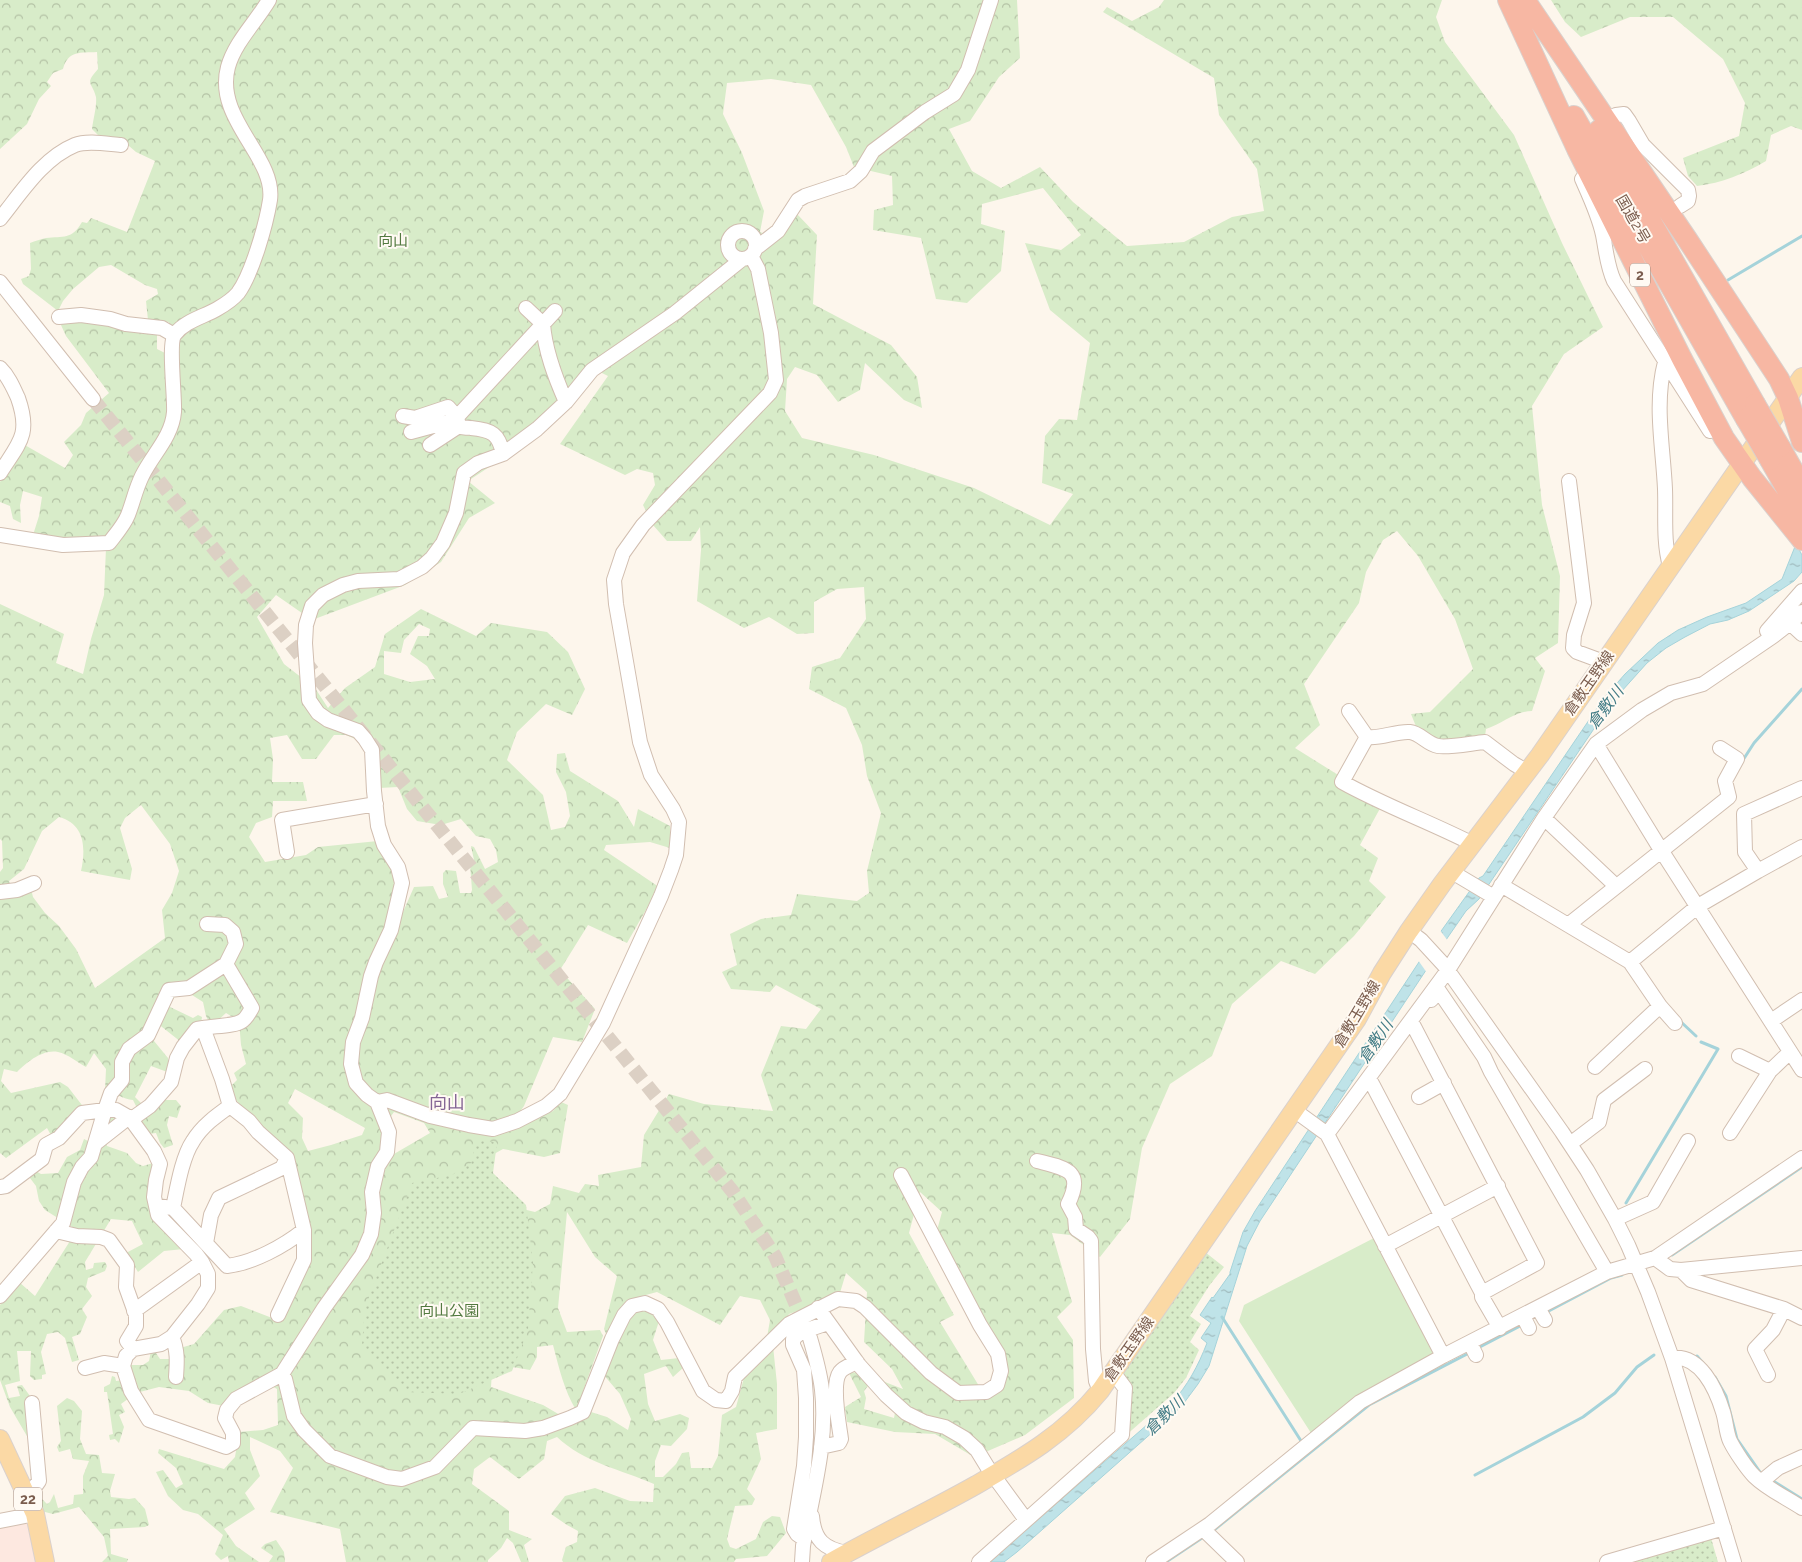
<svg xmlns="http://www.w3.org/2000/svg" width="1802" height="1562" font-family="Raleway,'Noto Sans JP',sans-serif">
<defs>
<pattern id="forest-crowns" width="20" height="18" patternUnits="userSpaceOnUse" patternTransform="scale(1.25)"><rect width="20" height="18" fill="#d8ecc9"/><path d="M2 6a3 3 0 1 1 6 0M12 15a3 3 0 1 1 6 0" fill="none" stroke="#b4c2a5"/></pattern>
<pattern id="park-dots" width="8" height="8" patternUnits="userSpaceOnUse" patternTransform="scale(1.25)"><rect width="8" height="8" fill="#d8ecc9"/><path d="M2 2h.1M6 6h.1" fill="none" stroke="#b4c2a5" stroke-width="1.8" stroke-linecap="round"/></pattern>
<pattern id="water-ripples" width="26" height="14" patternUnits="userSpaceOnUse" patternTransform="scale(1.25)"><rect width="26" height="14" fill="#bfe3e8"/><path d="M2 4q2-2 4 0t4 0M15 11q2-2 4 0t4 0" fill="none" stroke="#a0bbbe"/></pattern>
</defs>
<rect width="100%" height="100%" fill="#fdf6ec"/>
<path fill="#fde8e0" d="M32 1522 41 1562H0V1526Z"/>
<path fill="url(#forest-crowns)" fill-rule="evenodd" d="M0 0H1017L1020 58 999 77 970 121 949 129 972 171 1001 188 1040 167 1073 202 1127 246 1184 242 1232 217 1264 211 1257 169 1219 115 1214 78 1103 12 1107 7 1132 21 1159 7 1164 0H1442L1436 17 1445 42 1514 135 1562 243 1603 327 1564 354 1532 406 1542 505 1560 576 1558 643 1535 658 1545 671 1532 711C1515 711 1502 724 1486 729L1485 736 1439 745 1417 729 1411 714 1430 712 1473 669 1455 619 1418 556 1397 531 1383 540 1366 572 1359 603 1304 684 1320 725 1295 748 1383 803 1360 845 1378 858 1369 881 1386 897 1354 936 1315 974 1281 961 1232 1004 1212 1056 1170 1084 1142 1148 1130 1219 1100 1257 1070 1235 1052 1233 1072 1302 1057 1317 1073 1340 1074 1398 1025 1435 974 1457 935 1434 895 1432 847 1422 845 1407 861 1397 849 1373 859 1372 903 1389 892 1369 864 1342 867 1292 846 1273 839 1296 789 1314 773 1346 777 1384V1429L756 1433 761 1459 747 1489 755 1499 752 1505 735 1506 727 1539 730 1547 736 1549 756 1539 763 1522 772 1516 780 1517 786 1533 767 1556 736 1559 734 1562H563L562 1560 566 1547 577 1542 578 1531 567 1525 551 1514 565 1496 595 1488 630 1501 653 1502 654 1484C622 1470 583 1462 557 1437L547 1441 544 1459 519 1479 490 1457 474 1469 472 1484 509 1511V1530L532 1539 524 1545 529 1562H521L513 1543 507 1538 501 1548 488 1560V1562H346L340 1529 270 1512 293 1468 280 1451 250 1437V1450L260 1476 245 1493 255 1509 224 1529 236 1546 259 1562H229L228 1556 221 1560 215 1554 223 1535 198 1514 183 1510 168 1496 156 1472 163 1470 176 1488 183 1484 176 1468 158 1453 159 1449 224 1469 235 1457 239 1432 263 1430 278 1425 277 1389 270 1385 224 1406 208 1403 189 1391 159 1387 136 1393 121 1404 125 1412 119 1415 124 1427 119 1443 115 1439 110 1440 109 1435 113 1434 107 1392H104V1387L110 1384 112 1376 115 1377 116 1381 123 1380 127 1365H143L149 1361 151 1351 154 1350 160 1359H171L180 1348 194 1344 224 1310 241 1306 280 1321 309 1259 297 1176 255 1122 230 1093 229 1088 237 1080 234 1073 246 1064 241 1045 239 1021 226 1013 215 1023 209 1022 206 1016 203 1002 192 995 187 986 176 995 168 1006 193 1018 198 1015 202 1017 201 1023 181 1042 157 1023 154 1041 168 1058 170 1073 151 1066 135 1097 144 1106 163 1100H176L181 1106 177 1118 169 1116 167 1125 173 1145 164 1148 160 1143 156 1133 149 1134 138 1119 106 1142 107 1146 127 1153 136 1163 143 1166 153 1163 151 1187 184 1249 164 1251 138 1272 126 1253 143 1244 132 1221 111 1219 85 1262 86 1270 93 1268 94 1263 105 1262 107 1266 105 1271 88 1278 86 1287 92 1296 82 1309 87 1317 80 1334 72 1337 79 1360 72 1362 65 1338 58 1332 47 1334 41 1352 46 1374 42 1375V1379L34 1380 30 1376 31 1351H17L20 1381 5 1385 9 1398 20 1396 17 1386 22 1385 30 1396 34 1397 39 1496 47 1504 50 1502 54 1494 58 1508 73 1504 74 1495 83 1494V1476L89 1461 73 1459 70 1449 59 1452 57 1447 61 1441 57 1406 67 1398 74 1401 82 1411 80 1439 86 1454 99 1455 102 1473 115 1474 110 1491 111 1497 129 1499 135 1498 145 1509 149 1525 145 1527 110 1529 111 1554 128 1559 127 1562H102L108 1556 104 1537 79 1507 53 1514 41 1511 31 1486 35 1474 29 1448 31 1443 10 1407 0 1380V1305L19 1282 35 1296 77 1230 45 1210 39 1201 36 1186 27 1174 34 1170 41 1174 58 1173 67 1157 80 1150 84 1139 90 1142 108 1118 138 1110 133 1100C123 1099 115 1093 105 1090L106 1069 94 1053 86 1067C78 1063 68 1054 58 1052 43 1049 27 1062 17 1072L4 1069 1 1081 11 1093 60 1082 68 1087 85 1109 53 1139 47 1128 6 1158 0 1153V872L3 868 2 841 0 839V604L64 634 56 663 83 674 91 639 104 595 106 548 100 536C77 542 56 538 33 535L39 516 42 497 23 491 20 505 21 523 13 519 10 506 0 502V482L23 444 65 468 73 455 64 442 81 425 86 413 109 393 66 336 61 325 62 322 80 321 105 324 119 329 157 333V349L167 354 169 322 148 320 146 301 158 294 157 289 145 285 111 265 99 267 73 289 63 301 58 311 23 284 21 279 29 276 31 269 30 243C35 241 41 239 46 238 63 236 72 240 82 222L87 223 91 218 127 232 155 161 136 152 122 140 101 138 92 129C93 120 97 106 96 97 92 81 84 85 98 69L97 52C81 53 68 50 63 69L53 73 47 82 51 86 39 99 27 124 0 149ZM771 79 811 85 846 147 854 167 892 176 893 205 874 210 873 230 921 238 936 299 967 303 1001 271 1005 231 981 224 982 204 1043 188 1081 235 1061 250 1025 243 1050 310 1090 343 1077 420 1059 419 1045 436 1042 483 1073 494 1050 525 974 488 874 455 802 438 785 411 787 379 795 367 817 375 838 402 860 390 865 363 904 400 922 408 917 377 891 345 813 304 817 235 797 214 777 238 760 232 764 211 742 153 723 114 727 83ZM596 370 608 376 560 444 625 475 637 469 653 473 655 485 643 505 653 525 667 541H691L700 527 701 550 697 601 744 628 769 617 797 634 814 633V602L837 589 864 587 866 619 840 658 812 667 809 689 846 708 862 745 867 776 881 813 867 871 869 893 857 901 797 894 791 915 761 919 730 934 737 965 722 972 731 989 770 992 776 985 821 1009 806 1029 781 1026 761 1075 773 1111 704 1104 669 1094 644 1135 641 1167 598 1175 599 1186 585 1184 579 1193 553 1186 550 1204 535 1212 497 1203 484 1208 494 1154 503 1149 544 1157 560 1153 568 1105 561 1102 553 1111 505 1132 524 1106 553 1037 582 1042 595 1009 560 970 588 925 627 943 659 887 604 850 606 845 650 842 670 848V826L638 809 634 827 618 801 570 771 565 753 557 754 556 772 566 792 570 816 565 827 551 830 543 795 507 760 517 732 546 704 572 715 585 689 568 652 547 632 491 623 476 636 421 609 385 634 375 667 345 688 328 708 315 688 284 664 257 617 276 595 312 620 405 585 441 562 469 518 495 503 468 481 547 429ZM419 624 430 629 429 636H418L410 654 427 666 435 679 410 682 384 674V651L401 653 404 640ZM287 735 302 759H316L334 735H346L360 741 379 788 398 787 407 809 417 821 441 825 461 819 476 836 490 839 496 850 498 862 485 869 474 847 471 846 474 860 470 864 472 890 471 893H460L456 871 446 870 443 873V884L448 897 439 899 433 886 414 887 403 912 392 905 396 873 378 841 318 847 306 855 265 862 249 837 256 823 272 817 273 801H307L303 782H272L273 759 270 738ZM141 805 170 844 179 871 172 893 162 910 165 938 95 988 76 949 59 926 45 913 33 897 31 889 13 893 9 881 24 869 42 831 59 817C85 824 86 848 81 871L130 880 132 869 120 828 125 818ZM295 1089 365 1128 362 1135 331 1145 308 1151 302 1138 303 1118 288 1103ZM394 1112 424 1123 430 1133 394 1154 382 1146 383 1127ZM920 1192 942 1212 936 1234 999 1347 995 1379 987 1385 979 1386 940 1322 954 1315 909 1233ZM567 1212 595 1257 617 1276 604 1329 608 1339 612 1323 627 1300 657 1292 720 1325 740 1296 760 1300 770 1320 764 1355 745 1374 736 1407 722 1415 718 1456 712 1468H691L689 1452 682 1453 676 1464 663 1477H655V1461L661 1445 671 1446 687 1429 689 1418 680 1414 655 1421 648 1404 644 1374 666 1366 673 1377 684 1367 679 1358 661 1360 653 1340 659 1321 652 1312 640 1308 626 1321 602 1373 620 1394 631 1419 628 1430 607 1417 591 1412 583 1391 603 1336 600 1330 567 1332 558 1308ZM553 1345C559 1368 564 1390 576 1410L560 1415 543 1405 491 1387 492 1371 507 1366 530 1370 537 1357V1347ZM868 1386 896 1407 894 1418 864 1409 866 1398 864 1391Z
M1551 0H1802V130L1791 126 1771 135 1766 161C1744 174 1722 183 1697 186L1688 176 1683 158 1739 136 1745 103 1723 59 1673 17H1630L1581 37 1565 22Z
M276 1540 284 1552 285 1562H269L273 1556 261 1548 265 1544Z"/>
<path fill="url(#park-dots)" d="M477 1139 497 1143 493 1173 526 1205 533 1262 528 1330 512 1371 459 1394 405 1392 362 1345 365 1307 412 1183 452 1175 471 1163Z
M1205 1252 1224 1267 1209 1286 1190 1316 1201 1324 1190 1342 1199 1350 1186 1378 1174 1393 1124 1437 1121 1371Z
M1711 1538 1718 1562H1632Z"/>
<path fill="#d8ecc9" d="M1374 1238 1433 1350 1431 1358 1366 1390 1311 1433 1239 1321 1244 1305Z"/>
<path fill="url(#water-ripples)" stroke="#a5d3da" d="M1796 544 1802 555V572L1794 581 1749 611 1728 620 1710 624 1685 637 1666 648 1647 663 1612 702 1479 899 1466 911 1448 937 1260 1221 1247 1246 1209 1366 1198 1384 1181 1407 1017 1552 1004 1562H989L1171 1404C1188 1385 1198 1366 1207 1343L1201 1338 1211 1323 1200 1315 1212 1297 1213 1298 1230 1274V1272L1243 1232 1255 1211 1419 962 1479 878 1483 876 1604 698 1625 674 1658 643 1678 630 1707 617 1746 603 1782 579Z"/>
<path fill="#fdf6ec" d="M1439 929 1448 941 1427 973 1418 960Z"/>
<g fill="none" stroke-linecap="round" stroke-linejoin="round">
<path stroke="#a5d3da" stroke-width="3" d="M1728 280 1802 236
M1743 760 1754 743 1802 689
M1680 1021 1696 1036
M1626 1203 1718 1049 1701 1042
M1672 1255 1802 1167
M1545 1313 1611 1278 1622 1275
M1222 1317 1303 1444
M1476 1349 1524 1324
M1697 1356 1703 1363
M1715 1377 1726 1396 1737 1439 1760 1472
M1475 1475 1583 1417 1615 1393 1637 1367 1654 1355
M1770 1479 1802 1499
M1214 1530 1369 1405 1471 1352
M1166 1562 1205 1536"/>
<path stroke="#dcd0c4" stroke-width="14" stroke-dasharray="14 7" stroke-linecap="butt" d="M93 399 733 1192 775 1256 806 1328"/>
<g stroke="#d1beb0" stroke-width="16">
<path id="minor" d="M1607 119 1616 115 1624 114 1629 121 1643 145 1688 190 1689 196 1688 201 1680 206
M1582 179C1590 197 1599 216 1603 235 1606 250 1607 266 1614 281L1710 431
M0 219C21 193 43 158 75 145 87 140 108 144 121 145
M728 245a14 14 0 1 1 28 0a14 14 0 1 1-28 0Z
M755 249 778 231 798 200 805 196 850 181 861 171 873 151 925 112 954 94 968 70 991 0
M0 282 93 399
M526 308 543 324C545 351 555 377 566 402
M59 317 81 315 110 319 126 324 162 328 174 335
M1665 362C1654 404 1663 446 1665 489 1666 515 1663 541 1670 566
M0 368C9 377 13 387 18 398 31 435 19 443 0 473
M403 416 415 418 448 407 457 417 555 311
M459 426C464 429 466 427 471 428 492 430 499 434 503 454
M411 432 452 421 457 417 459 426 430 445
M1569 481 1584 603 1574 635 1573 648 1577 652 1604 662
M0 535 63 545 109 543C116 534 124 525 128 515 133 502 136 488 142 476 152 455 172 437 174 412 175 397 168 342 175 334 185 321 203 317 217 309 224 305 233 299 238 293 252 274 266 225 270 200 276 157 214 119 228 67 235 42 256 22 269 0
M1802 591 1767 631 1772 637 1790 623 1802 634
M1790 623 1802 612
M1349 711 1367 737 1342 782C1385 806 1430 822 1473 844
M1367 737C1381 739 1395 731 1410 732 1420 733 1427 744 1438 746 1448 748 1473 743 1485 742L1514 764 1528 772
M1596 744 1661 850 1802 1070
M1544 818 1616 886
M287 852 282 820 376 804
M1758 871 1745 852 1744 814 1802 788
M1452 872 1494 897
M1501 885 1630 962 1698 906 1758 871 1802 847
M0 892 17 890 34 883
M1568 925 1729 797 1725 781 1737 759 1720 748
M1409 931 1421 940 1444 965 1562 1132 1587 1170 1615 1219 1628 1245 1648 1292 1672 1358 1734 1562
M1630 962 1660 1006 1675 1023
M1431 1000 1439 991 1484 1057 1491 1072 1607 1272
M1411 1021 1537 1263 1482 1293V1297L1500 1328
M1771 1021 1802 1000
M1739 1056 1770 1071
M1595 1067 1660 1006
M1369 1078 1482 1293
M1419 1097 1444 1083
M377 1102 387 1100 430 1116 469 1125 493 1129 517 1121 546 1106 560 1094 603 1023 661 896 671 870 676 855 679 822 673 809 651 775 640 742 616 604 614 580 623 553 643 525 770 393 776 380 771 333 758 269 751 256
M1294 1110 1327 1134 1443 1356
M1730 1133 1770 1071 1790 1052
M1327 1134 1448 970 1544 818 1596 744 1642 710 1671 693 1703 684 1772 637
M96 1143 124 1121 136 1116 150 1106 171 1082 177 1058 183 1047 197 1029 203 1028
M1570 1144 1599 1122 1604 1100 1645 1069
M1037 1161C1065 1168 1085 1170 1068 1204L1075 1217 1076 1229 1088 1237 1091 1241 1093 1349 1096 1381 1100 1391
M0 1187 6 1186 42 1159 46 1145 59 1138 82 1113 105 1110 111 1093 122 1080V1062L129 1049 148 1035 169 990 189 988 226 964 236 944 233 932 225 925 207 924
M156 1206 173 1208 227 1266C253 1263 284 1246 304 1230L287 1158 258 1132 249 1121 230 1106 222 1079 203 1028C212 1026 236 1026 242 1021 246 1019 249 1013 252 1008L226 964
M173 1208C177 1189 182 1157 193 1141 202 1126 216 1116 230 1106
M1615 1219 1653 1202 1688 1141
M56 1231 77 1236 101 1237 109 1240 127 1265 126 1287 136 1315V1326L127 1341 133 1349
M206 1243 211 1215 219 1198 282 1168 287 1158
M1385 1246 1498 1186
M1655 1258 1670 1269 1681 1270 1802 1258
M1681 1270 1691 1280 1784 1309 1802 1318
M0 1296 63 1223 74 1182 82 1167 91 1157 105 1110H116L130 1118 154 1151 160 1164 156 1180 154 1197 158 1215 196 1254 202 1262 208 1274V1288L198 1304 172 1337 161 1344 133 1349 126 1356 123 1366 131 1391 149 1420 226 1447 233 1443V1433L225 1418 227 1410 236 1399 282 1374 324 1308 362 1255 371 1234 374 1213 372 1192 378 1166 387 1152 389 1132 377 1102 367 1095 356 1083 351 1064 353 1042 362 1018 371 976 376 962 391 930 402 883 398 867 384 845 378 826 374 791 372 750 365 739 358 731 328 720 318 713 309 700 305 643 306 625 312 606 323 595 343 585 358 581 399 579 422 567 432 558 443 543 456 513 464 473 478 463 503 454 537 429 566 402 592 370 675 313 741 260
M818 1308 859 1365 886 1395 906 1413 924 1422 945 1427 964 1438 977 1450 988 1468 1026 1520
M1538 1308 1545 1320
M134 1311 202 1262
M278 1315 304 1260V1230
M1523 1316 1529 1328
M172 1337C178 1350 177 1363 176 1377
M1470 1343 1476 1355
M1672 1358C1700 1354 1716 1389 1723 1412 1726 1421 1726 1432 1730 1441 1735 1451 1747 1469 1754 1476 1767 1489 1787 1498 1802 1508
M85 1368 104 1363 123 1366
M282 1374 285 1379 294 1416 304 1430 330 1456 387 1477 402 1479 435 1467 473 1428 525 1431 543 1428 570 1418 583 1412 612 1339 624 1315 632 1306 645 1303 658 1309 667 1322 703 1391 716 1400 726 1401 732 1391 735 1377 789 1324 838 1299 856 1301 865 1307 931 1373 958 1393 986 1392 997 1385 1001 1371 998 1354 980 1325 901 1175
M1768 1375 1755 1349 1773 1330 1784 1309
M821 1447 839 1443 841 1439C839 1424 831 1384 840 1372 844 1367 851 1365 857 1362
M1761 1482 1778 1468 1802 1457
M26 1494 34 1488 39 1481 32 1403
M812 1516C814 1540 824 1549 847 1553
M0 1521 35 1514
M1203 1529 1237 1562
M804 1539 797 1534 794 1529 804 1466 806 1437V1398L804 1370 793 1345V1339L801 1332 828 1323
M802 1562 803 1546C812 1495 828 1443 822 1390 820 1372 815 1355 810 1338
M979 1562 1122 1435 1125 1388 1113 1372
M1153 1562 1210 1524 1360 1402 1443 1356 1607 1272 1655 1258 1802 1158
M1607 1562 1724 1528"/>
</g>
<g stroke="#dad1cd" stroke-width="20">
<path id="major" d="M0 1439 35 1514 45 1562
M831 1562C879 1535 928 1512 976 1485 1023 1458 1065 1434 1100 1391L1357 1019 1382 973 1409 931 1442 884 1540 755 1802 377"/>
</g>
<g stroke="#dad1cd" stroke-width="22">
<path id="highway" d="M1508 0 1577 149 1682 359 1724 438 1752 478 1802 540
M1525 0 1687 239 1779 379 1788 398 1802 442
M1574 116 1746 419
M1599 130 1755 404
M1780 447 1802 486
M1770 460 1802 516"/>
</g>
<use href="#minor" stroke="#fff" stroke-width="14"/>
<use href="#major" stroke="#fbd9a5" stroke-width="18"/>
<use href="#highway" stroke="#f7b7a3" stroke-width="20"/>
<g stroke="#dad1cd" stroke-width="22" stroke-linecap="butt">
<path id="highway-bridge" d="M1755 404 1780 447
M1746 419 1770 460"/>
</g>
<use href="#highway-bridge" stroke="#f7b7a3" stroke-width="20"/>
</g>
<g text-anchor="middle" stroke-width="4" stroke-linejoin="round" paint-order="stroke">
<g fill="#fffaf3" stroke="#a28b7f" stroke-width="1">
<rect x="1630" y="263.5" width="20" height="23" rx="4"/>
<rect x="14" y="1487.5" width="28" height="23" rx="4"/>
</g>
<g font-size="14" font-weight="bold" fill="#7a5c4d">
<text x="1640" y="280">2</text>
<text x="28" y="1504">22</text>
</g>
<g font-size="15" fill="#7a5c4d" stroke="#fffaf3">
<text transform="translate(1633 219) rotate(60)" y="5">国道2号</text>
<text transform="translate(1589 683) rotate(-55)" y="5">倉敷玉野線</text>
<text transform="translate(1357 1014) rotate(-59)" y="5">倉敷玉野線</text>
<text transform="translate(1129 1349) rotate(-55)" y="5">倉敷玉野線</text>
</g>
<g font-size="15" fill="#537a41" stroke="#fffaf3">
<text x="393" y="246">向山</text>
<text x="449" y="1316">向山公園</text>
</g>
<g font-size="16" font-style="italic" fill="#437c86" stroke="#fffaf3">
<text transform="translate(1605 707) rotate(-53)" y="6">倉敷川</text>
<text transform="translate(1375 1041) rotate(-56)" y="6">倉敷川</text>
<text transform="translate(1164 1415) rotate(-44)" y="6">倉敷川</text>
</g>
<g font-size="18" fill="#846695" stroke="#fffaf3">
<text x="447" y="1109">向山</text>
</g>
</g>
</svg>
